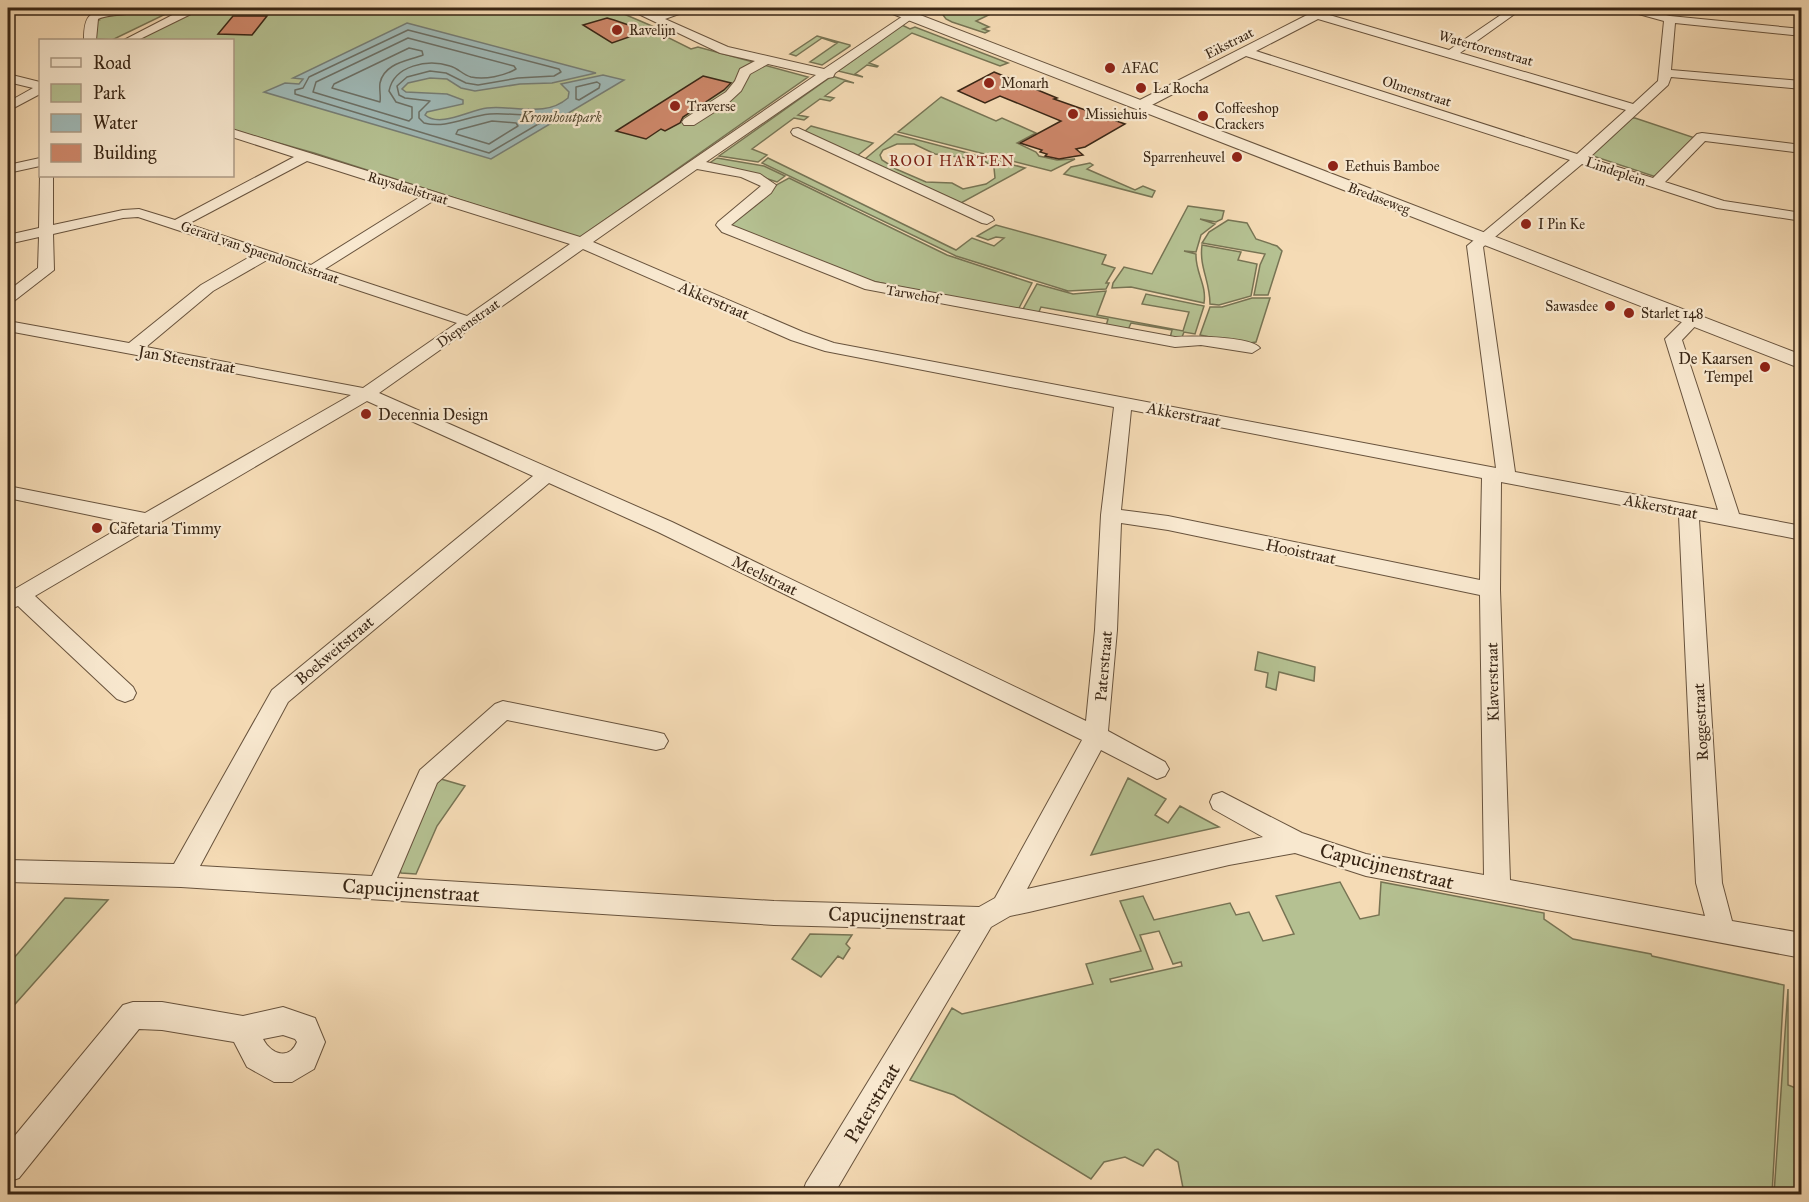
<svg xmlns="http://www.w3.org/2000/svg" width="1809" height="1202" font-family="'IM FELL Great Primer',serif">
<rect width="100%" height="100%" fill="#f5dbb5"/>
<filter id="stains"><feTurbulence type="fractalNoise" baseFrequency=".00333" numOctaves="4"/><feColorMatrix values="0 0 0 0 .2 0 0 0 0 .09 0 0 0 0 .02 0 0 0 .5 -.17"/></filter>
<radialGradient id="worn" r=".72"><stop offset=".6" stop-color="#630" stop-opacity="0"/><stop offset="1" stop-color="#630" stop-opacity=".3"/></radialGradient>
<path fill="#b5c192" stroke="#777454" stroke-width="1.5" fill-rule="evenodd" d="M158 8 174 10 112 40 96 39 95 21 99 20 96 18 112 13Z
M202 8H610L652 26 646 31 651 29 691 49 698 47 808 77 579 238 314 153 233 130 232 40H135Z
M944 8H1003L976 21 989 27 983 29 989 31 985 33 952 22 946 19 940 11Z
M902 25 910 29 915 27 1008 63 1000 66 912 33 869 63 878 66 877 67 867 65 855 74 863 77 838 71Z
M817 36 850 45V46L822 65 810 62 837 43 822 38 796 56 790 54Z
M832 76 854 83 845 81 825 96 834 98 830 101 820 99 798 115 808 117 804 120 794 118 752 149 767 155 758 162 719 156Z
M941 97 996 121 1002 118 1036 133 1017 143 1036 152 1039 156 1057 160 1075 159 1051 171 898 132Z
M1631 118H1635L1695 138 1656 177 1590 155Z
M811 126 873 143 857 156 804 132Z
M895 134 1025 168 961 203 865 159ZM897 144H914L935 154 983 160 994 168 995 178 986 184 963 189 952 183 926 182 896 169 882 160 880 155 883 150Z
M717 158 764 166 785 176 777 182 743 171 708 164Z
M768 158 956 250 972 238 994 246 1004 238 996 237 988 240 977 236 996 225 1106 255 1102 264 1115 268 1106 283H1109L1106 289 1068 291 956 256 762 163Z
M1090 163 1093 165 1087 169 1135 190 1143 186 1155 191 1152 197 1064 174 1071 167Z
M789 178 947 255 1032 283 1018 310 871 281 731 226 732 222 778 184Z
M1188 206 1224 211 1222 219 1216 222 1200 219 1215 224 1201 235 1196 252 1184 251 1196 254C1195 272 1207 285 1204 303L1131 287 1112 288 1113 283 1124 267 1152 274Z
M1228 220 1247 223 1256 239 1277 246 1282 251 1268 295H1254L1260 265 1265 254 1202 243 1209 232Z
M1202 245 1241 252 1238 260 1257 264 1251 296 1219 305 1210 304C1210 281 1199 267 1202 245Z
M1037 284 1073 294 1106 291 1097 315 1183 331 1189 312 1142 304 1146 294 1204 306 1195 334 1184 332 1182 337 1170 338 1172 330 1131 323 1128 330 1106 326 1108 319 1041 307 1038 314 1022 311Z
M1252 298H1270L1256 342 1243 344 1200 335 1210 307H1222Z
M1258 652 1315 667 1314 681 1279 672 1276 690 1266 687 1268 673 1255 670Z
M1128 778 1166 799 1155 815 1168 823 1180 806 1219 827 1091 855Z
M441 779 465 786 437 826 416 874 401 873 398 864 428 791Z
M1340 882 1360 919 1379 915 1381 882 1544 913V919L1573 939 1651 954 1652 956 1784 985 1772 1194H1195L1183 1188 1178 1162 1158 1149 1155 1150 1143 1166 1125 1157 1104 1162 1091 1179 954 1095 910 1080 952 1008 962 1014 1093 984 1086 964 1141 951 1120 901 1143 896 1154 920 1230 903 1236 915 1249 912 1263 941 1294 934 1276 896ZM1159 931 1173 964 1181 962 1182 966 1111 982 1110 979 1153 969 1140 935Z
M65 898 108 900 8 1012V965Z
M810 934 852 935 846 944 850 948 843 959 838 956 821 977 792 959Z
M1788 989V1085L1801 1090V1194H1774Z"/>
<path fill="#9fb9b7" stroke="#767e76" stroke-width="1.5" d="M407 23 596 73 552 83 520 84 475 91 461 88 447 79 430 78 408 83 402 89 406 92 447 94 463 100V104L427 112 425 115C440 128 470 110 487 108 515 105 545 118 568 98L569 92 561 84 603 75 624 80 491 159 264 92 285 83 299 84 303 79 293 78Z"/>
<g fill="none" stroke-linecap="round" stroke-linejoin="round">
<path stroke="#6c7066" stroke-width="1.5" d="M408 30 559 69 561 72 554 76 518 78 478 85 466 83 446 73 430 71 407 77 397 86 399 95 405 98 430 101 419 112V118L424 123C447 129 467 116 490 114 508 113 525 116 543 115L545 120 489 153 295 94V90L303 88 309 77Z
M408 38 514 66 516 69C504 76 485 80 471 77 463 75 458 68 450 66 428 59 394 65 389 91L396 102 412 107V118L409 121 313 92 316 82Z
M409 48 422 51 423 55C408 61 384 63 380 83 379 89 381 96 380 102L332 88 334 84Z
M597 82 600 84 599 88 579 100 576 99V87Z
M492 121 516 123 518 126 489 144 456 134 458 130Z"/>
</g>
<path fill="#cf886b" stroke="#392615" stroke-width="1.5" d="M233 16H267L252 35 218 34Z
M607 18 614 20 646 31 612 43 583 25Z
M994 72 1057 98 1054 99 1125 124 1085 147 1076 149 1083 155 1059 159 1045 156 1047 154 1040 152 1042 150 1020 143 1061 121 1000 96 985 103 958 91Z
M703 76 731 83 724 90 683 117 680 123 665 131 661 129 646 139 616 131Z"/>
<g fill="none" stroke-linecap="round" stroke-linejoin="round">
<g stroke="#68533d" stroke-width="2">
<path id="minor" d="M116 8H149C136 17 113 12 98 19L96 40H84C84 13 90 12 116 8Z
M186 8H296L302 11 296 14H212L195 12 138 40H124Z
M626 8H640L655 14 676 8H691L690 10 665 19 728 47 824 69 915 8H927L835 73 833 77 828 78 706 162 760 174 776 185 771 193 731 225 875 282 1175 337C1191 336 1251 336 1260 348L1252 353 1201 345 1175 347 865 289 722 232 716 225 718 222 761 186 741 177 697 169 593 242 803 332 834 343 1496 468 1467 246 1570 160 1246 56 1146 108H1136L1135 105 1136 102 1307 15 1290 10 1289 8 1326 10V14L1449 50 1511 8H1523L1460 53 1633 104 1658 81 1664 21 1624 10 1623 8H1639L1670 16 1802 29V36L1675 23 1671 70 1802 81V89L1671 77 1668 85 1589 158 1653 178 1697 134 1702 133 1802 145V153L1705 141 1665 182 1724 201 1802 213V221L1717 208 1582 164 1483 247 1515 472 1718 510 1665 339 1687 317 1693 315 1701 320 1682 340 1739 514 1802 526V540L1699 520 1722 883 1732 921 1802 933V958L1366 876 1295 853 1229 865 1029 912 1010 916 991 927 834 1194H802L806 1183 961 930 774 925 181 887 8 882V860L174 864 272 690 533 476 367 401 35 596 133 687 136 693 133 699 125 702 117 699 18 606 8 610V593L128 523 8 498V486L145 513 351 395 8 331V321L129 343 201 285 253 255 138 217 123 218 53 234 54 270 14 301 8 303V291L38 268 39 237 8 244V235L39 228 40 174 53 176V225L123 210 139 209 175 220 294 157 232 137V129L580 237 816 75 768 64 750 74 741 91 727 104 694 125H684L682 122 684 119 726 92 735 81 740 69 755 61 720 53ZM1318 19 1626 110 1577 154 1256 51ZM307 161 420 197 311 265 188 224ZM433 201 570 244 467 316 325 269ZM583 249 791 340 825 351 1114 407 1101 515 1095 630 1086 721 672 522 379 393ZM267 260 457 323 363 388 146 347 213 291ZM1131 410 1482 478 1480 580 1168 516 1121 510ZM1501 482 1679 516 1696 883 1705 916 1510 880 1500 590ZM549 483 658 532 1082 740 995 898 979 907 774 901 397 878 437 783 507 720 656 750 664 748 668 741 664 734 656 732 503 701 495 704 420 770 372 876 200 866 288 702ZM1121 523 1168 530 1480 595 1484 875 1366 854 1302 833 1222 792 1213 795 1210 802 1213 809 1263 837 1027 889 1101 750 1157 779 1165 776 1169 769 1165 762 1108 731 1117 630Z
M8 74 40 82V94L8 111V102L33 88 8 82Z
M798 128 992 217 994 220 987 224 982 223 793 135 791 132 793 129Z
M40 158V166L8 173V165Z
M133 1002H162L243 1016 283 1007 315 1018 325 1042 314 1069 292 1082H274L247 1067 234 1042 162 1030 139 1029 19 1178 8 1182V1144L123 1005ZM283 1035 295 1039 297 1042C289 1061 271 1054 263 1039Z"/>
</g>
<g stroke="#68533d" stroke-width="2">
<path id="tertiary" d="M883 8H902L1802 355V369L885 11Z"/>
</g>
<use href="#minor" fill="#f8e8cf" fill-rule="evenodd"/>
<use href="#tertiary" fill="#f8e8cf" fill-rule="evenodd"/>
</g>
<g fill="#8f2418" stroke="#f8e8cf" stroke-width="2">
<circle cx="617" cy="30" r="6"/>
<circle cx="1110" cy="68" r="6"/>
<circle cx="989" cy="83" r="6"/>
<circle cx="1141" cy="88" r="6"/>
<circle cx="675" cy="106" r="6"/>
<circle cx="1073" cy="114" r="6"/>
<circle cx="1203" cy="116" r="6"/>
<circle cx="1237" cy="157" r="6"/>
<circle cx="1333" cy="166" r="6"/>
<circle cx="1526" cy="224" r="6"/>
<circle cx="1610" cy="306" r="6"/>
<circle cx="1629" cy="313" r="6"/>
<circle cx="1765" cy="367" r="6"/>
<circle cx="366" cy="414" r="6"/>
<circle cx="97" cy="528" r="6"/>
</g>
<g text-anchor="middle" stroke-width="4.5" stroke-linejoin="round" paint-order="stroke">
<g font-size="14" fill="#392615" stroke="#f8e8cf" text-anchor="start">
<text x="629" y="35">Ravelijn</text>
<text x="1122" y="73">AFAC</text>
<text x="1001" y="88">Monarh</text>
<text x="1153" y="93">La Rocha</text>
<text x="687" y="111">Traverse</text>
<text x="1215" y="113">Coffeeshop<tspan x="1215" dy="16">Crackers</tspan></text>
<text x="1085" y="119">Missiehuis</text>
<text x="1225" y="162" text-anchor="end">Sparrenheuvel</text>
<text x="1345" y="171">Eethuis Bamboe</text>
<text x="1538" y="229">I Pin Ke</text>
<text x="1598" y="311" text-anchor="end">Sawasdee</text>
<text x="1641" y="318">Starlet 148</text>
</g>
<g font-size="14" fill="#392615" stroke="#f8e8cf">
<text transform="translate(1229 43) rotate(-27)" y="5">Eikstraat</text>
<text transform="translate(1486 48) rotate(16)" y="5">Watertorenstraat</text>
<text transform="translate(1417 91) rotate(18)" y="5">Olmenstraat</text>
<text transform="translate(1616 171) rotate(19)" y="5">Lindeplein</text>
<text transform="translate(408 188) rotate(17)" y="5">Ruysdaelstraat</text>
<text transform="translate(1379 198) rotate(21)" y="5">Bredaseweg</text>
<text transform="translate(260 252) rotate(19)" y="5">Gerard van Spaendonckstraat</text>
<text transform="translate(913 294) rotate(10)" y="5">Tarwehof</text>
<text transform="translate(468 323) rotate(-35)" y="5">Diepenstraat</text>
</g>
<g font-size="14" font-style="italic" fill="#584d34" stroke="#f8e8cf">
<text x="561" y="122">Kromhoutpark</text>
</g>
<g font-size="15" letter-spacing="1.5" fill="#7a1f14" stroke="#f8e8cf">
<text x="952" y="166">ROOI HARTEN</text>
</g>
<g font-size="16" fill="#392615" stroke="#f8e8cf">
<text transform="translate(714 300) rotate(23)" y="6">Akkerstraat</text>
<text transform="translate(187 359) rotate(10)" y="6">Jan Steenstraat</text>
<text transform="translate(1184 414) rotate(11)" y="6">Akkerstraat</text>
<text transform="translate(1661 506) rotate(11)" y="6">Akkerstraat</text>
<text transform="translate(1301 551) rotate(12)" y="6">Hooistraat</text>
<text transform="translate(765 575) rotate(26)" y="6">Meelstraat</text>
<text transform="translate(334 650) rotate(-40)" y="6">Boekweitstraat</text>
<text transform="translate(1103 666) rotate(-85)" y="6">Paterstraat</text>
<text transform="translate(1492 682) rotate(-91)" y="6">Klaverstraat</text>
<text transform="translate(1700 722) rotate(-93)" y="6">Roggestraat</text>
</g>
<g font-size="16" fill="#392615" stroke="#f8e8cf" text-anchor="start">
<text x="1753" y="364" text-anchor="end">De Kaarsen<tspan x="1753" dy="18">Tempel</tspan></text>
<text x="378" y="420">Decennia Design</text>
<text x="109" y="534">Cafetaria Timmy</text>
</g>
<g font-size="20" fill="#392615" stroke="#f8e8cf">
<text transform="translate(1387 866) rotate(14)" y="7">Capucijnenstraat</text>
<text transform="translate(411 890) rotate(4)" y="7">Capucijnenstraat</text>
<text transform="translate(897 916) rotate(2)" y="7">Capucijnenstraat</text>
<text transform="translate(872 1103) rotate(-59)" y="7">Paterstraat</text>
</g>
</g>
<rect width="1809" height="1202" fill="none" stroke="#f5dbb5" stroke-width="30"/>
<rect x="9" y="9" width="1791" height="1184" fill="none" stroke="#392615" stroke-width="3"/>
<rect x="15" y="15" width="1779" height="1172" fill="none" stroke="#392615" stroke-width="1.5"/>
<rect x="39" y="39" width="195" height="138" fill="#f8e8cf" stroke="#ac9a85" stroke-width="1.5"/>
<rect x="51" y="58" width="30" height="9" fill="#f8e8cf" stroke="#ac9a85" stroke-width="1.5"/>
<text x="93" y="69" font-size="18" fill="#392615">Road</text>
<rect x="51" y="84" width="30" height="18" fill="#b5c192" stroke="#ac9a85" stroke-width="1.5"/>
<text x="93" y="99" font-size="18" fill="#392615">Park</text>
<rect x="51" y="114" width="30" height="18" fill="#9fb9b7" stroke="#ac9a85" stroke-width="1.5"/>
<text x="93" y="129" font-size="18" fill="#392615">Water</text>
<rect x="51" y="144" width="30" height="18" fill="#cf886b" stroke="#ac9a85" stroke-width="1.5"/>
<text x="93" y="159" font-size="18" fill="#392615">Building</text>
<rect width="100%" height="100%" filter="url(#stains)"/>
<rect width="100%" height="100%" fill="url(#worn)"/>
</svg>
